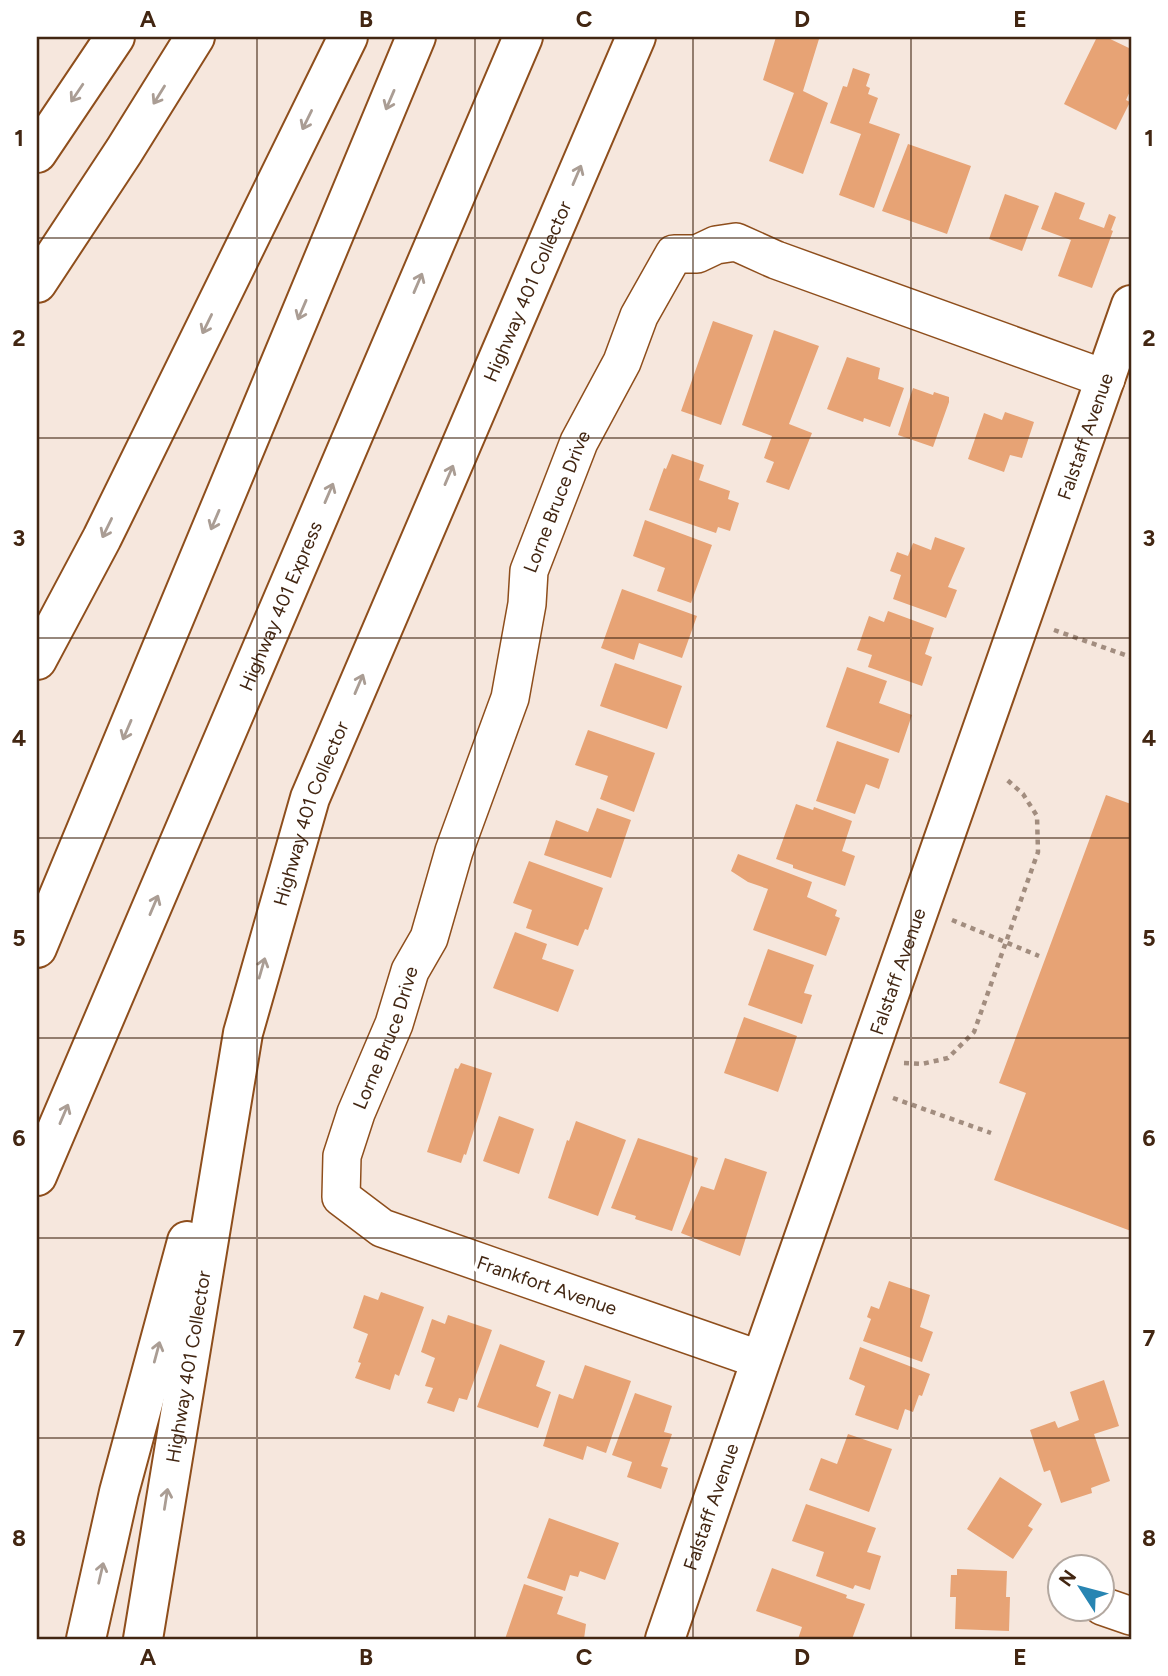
<svg xmlns="http://www.w3.org/2000/svg" width="1168" height="1676" font-family="Figtree,sans-serif">
<rect width="100%" height="100%" fill="#f6e7dd"/>
<path fill="#e7a375" d="M776 37H812L819 39 803 91 828 103 803 174 769 161 794 93 763 80Z
M1097 37H1106L1131 49V89L1126 100 1130 102 1116 130 1064 104Z
M853 68 870 74 866 86 870 88 868 94 878 98 869 123 900 134 874 208 839 195 861 134 830 123 843 86 847 87Z
M908 144 971 166 947 234 882 211Z
M1055 192 1085 203 1079 219 1104 228 1109 214 1116 217 1111 230 1113 231 1092 288 1058 276 1071 240 1041 229Z
M1005 194 1039 206 1022 251 989 239Z
M713 321 753 335 721 425 681 411Z
M774 330 819 346 789 424 812 433 789 490 766 482 774 462 764 458 772 436 742 425Z
M847 357 880 368 878 379 904 388 890 427 864 418 863 422 827 409Z
M913 388 933 395 934 392 949 397V402L933 447 898 435Z
M1005 412 1034 422 1022 458 1010 455 1004 472 968 459 984 413 1002 420Z
M672 454 704 465 699 480 730 491 728 499 739 503 730 531 718 527 716 533 649 510 664 468 666 469Z
M645 520 712 545 691 603 657 591 665 568 633 556Z
M935 537 965 548 948 587 957 590 946 618 893 599 901 575 890 571 897 552 908 556 913 543 931 550Z
M622 589 697 616 682 658 639 643 634 660 601 648Z
M888 611 934 628 925 654 932 657 922 686 868 667 872 655 857 650 869 616 884 622Z
M615 663 682 686 667 729 600 706Z
M847 667 887 681 879 703 912 715 899 753 826 727Z
M588 730 655 753 634 812 600 799 608 776 575 765Z
M837 741 889 759 879 789 866 784 855 814 816 801Z
M1106 795 1131 804V1231L994 1180 1026 1093 999 1083Z
M796 804 813 810 814 807 852 821 842 851 855 856 845 886 793 868V865L776 859Z
M597 808 631 820 611 878 544 855 556 820 588 832Z
M738 854 812 882 807 897 837 910 835 916 840 918 826 956 753 930 768 889 748 882 731 871Z
M529 861 603 888 588 930 585 929 578 946 526 928 532 910 513 903Z
M515 932 547 944 542 959 574 970 558 1012 493 988Z
M768 949 814 965 804 993 812 995 802 1024 748 1005Z
M744 1017 797 1036 778 1092 724 1073Z
M461 1063 492 1073 466 1155 464 1154 461 1163 427 1152 455 1068 458 1069Z
M499 1116 534 1129 519 1174 483 1161Z
M576 1121 626 1140 598 1216 548 1198 567 1140 569 1141Z
M638 1138 698 1158 672 1231 635 1219 636 1216 611 1208Z
M725 1158 767 1172 740 1256 681 1233 701 1186 714 1190Z
M889 1281 930 1295 920 1327 933 1332 922 1362 863 1341 871 1319 867 1317 871 1306 879 1309Z
M381 1292 424 1307 399 1376 395 1374 390 1390 355 1378 361 1363 358 1362 368 1334 353 1328 364 1295 378 1300Z
M448 1315 492 1330 467 1400 459 1398 454 1412 427 1403 433 1388 425 1386 435 1358 421 1352 432 1319 445 1324Z
M500 1344 545 1361 536 1386 551 1392 538 1428 477 1407Z
M860 1347 930 1374 922 1396 919 1395 913 1412 905 1409 898 1430 855 1415 865 1386 849 1379Z
M585 1365 631 1381 606 1453 587 1446 583 1460 543 1446 559 1394 573 1399Z
M1104 1380 1119 1426 1094 1434 1110 1481 1091 1488 1092 1493 1061 1503 1050 1470 1044 1472 1030 1430 1055 1421 1058 1428 1079 1420 1070 1392Z
M635 1393 672 1406 664 1432 672 1434 661 1466 668 1468 661 1489 627 1477 632 1462 612 1455Z
M848 1434 892 1449 869 1512 809 1490 821 1458 837 1464Z
M1000 1477 1042 1504 1028 1526 1033 1529 1013 1559 967 1529Z
M806 1504 876 1528 867 1552 881 1556 870 1590 855 1585 853 1589 816 1576 824 1552 792 1541Z
M549 1518 619 1543 605 1580 580 1571 578 1577 570 1575 565 1591 527 1578Z
M772 1568 847 1595 846 1598 865 1604 852 1639H798L802 1627 756 1611Z
M957 1569 1007 1571 1006 1597H1010L1009 1631 955 1629 956 1597H950L951 1575H957Z
M524 1584 563 1597 557 1614 586 1624 584 1639H505Z"/>
<g fill="none" stroke-linecap="round" stroke-linejoin="round">
<g stroke="#8e4e1c" stroke-width="40">
<g id="minor">
<path id="s1" d="M761 1360 382 1228 341 1197 342 1156 356 1113 394 1024 410 971 429 938 454 851 510 698 527 604 529 571 579 442 622 362 639 316 674 254H697L716 245 736 242 776 260 1106 379"/>
<path d="M1102 1606 1131 1616"/>
</g>
</g>
<g stroke="#8e4e1c" stroke-width="42">
<g id="tertiary">
<path id="s2" d="M665 1639 761 1360 1131 305"/>
</g>
</g>
<g stroke="#8e4e1c" stroke-width="42">
<g id="motorway">
<path d="M37 153 115 37"/>
<path d="M37 283 124 151 195 37"/>
<path d="M37 660 102 538 348 37"/>
<path d="M37 948 416 37"/>
<path id="s3" d="M37 1176 523 37"/>
<path d="M86 1639 119 1492 187 1241"/>
<path id="s4" d="M143 1639 243 1033 310 798 636 37"/>
</g>
</g>
<path stroke="#a28d7f" stroke-width="4.5" stroke-dasharray="5 5" stroke-linecap="butt" d="M1054 630 1131 657
M952 920 1039 956
M904 1063 922 1064 948 1058 974 1032 1038 852 1037 816 1023 794 1005 778
M893 1098 991 1133"/>
<use href="#minor" stroke="#fff" stroke-width="37"/>
<use href="#tertiary" stroke="#fff" stroke-width="38"/>
<use href="#motorway" stroke="#fff" stroke-width="38"/>
</g>
<defs><path id="oneway-shaft" d="M-6 0H5M1.5-3L5.5 0L1.5 3" fill="none" stroke-width="1.6" stroke-linecap="round" stroke-linejoin="round" transform="scale(1.75)"/></defs>
<g stroke="#aa9d94">
<use href="#oneway-shaft" transform="translate(77 93) rotate(124)"/>
<use href="#oneway-shaft" transform="translate(159 95) rotate(122)"/>
<use href="#oneway-shaft" transform="translate(390 100) rotate(113)"/>
<use href="#oneway-shaft" transform="translate(307 120) rotate(116)"/>
<use href="#oneway-shaft" transform="translate(577 175) rotate(-67)"/>
<use href="#oneway-shaft" transform="translate(418 283) rotate(-67)"/>
<use href="#oneway-shaft" transform="translate(302 310) rotate(113)"/>
<use href="#oneway-shaft" transform="translate(207 324) rotate(116)"/>
<use href="#oneway-shaft" transform="translate(449 475) rotate(-67)"/>
<use href="#oneway-shaft" transform="translate(329 493) rotate(-67)"/>
<use href="#oneway-shaft" transform="translate(215 520) rotate(113)"/>
<use href="#oneway-shaft" transform="translate(107 528) rotate(116)"/>
<use href="#oneway-shaft" transform="translate(359 684) rotate(-67)"/>
<use href="#oneway-shaft" transform="translate(127 730) rotate(113)"/>
<use href="#oneway-shaft" transform="translate(154 905) rotate(-67)"/>
<use href="#oneway-shaft" transform="translate(262 968) rotate(-74)"/>
<use href="#oneway-shaft" transform="translate(64 1114) rotate(-67)"/>
<use href="#oneway-shaft" transform="translate(157 1352) rotate(-75)"/>
<use href="#oneway-shaft" transform="translate(166 1499) rotate(-81)"/>
<use href="#oneway-shaft" transform="translate(101 1573) rotate(-77)"/>
</g>
<path fill="none" stroke="#422612" stroke-width="2" stroke-opacity="0.55" d="M257 37V1639M475 37V1639M693 37V1639M911 37V1639M37 238H1131M37 438H1131M37 638H1131M37 838H1131M37 1038H1131M37 1238H1131M37 1438H1131"/>
<g text-anchor="middle" stroke-width="7" stroke-linejoin="round" paint-order="stroke">
<g font-size="19" fill="#422612" stroke="#fff">
<text dy="7" stroke="none"><textPath href="#s4" startOffset="1410">Highway 401 Collector</textPath></text>
<text dy="7" stroke="none"><textPath href="#s2" startOffset="1274">Falstaff Avenue</textPath></text>
<text dy="7" stroke="none"><textPath href="#s1" startOffset="1186">Lorne Bruce Drive</textPath></text>
<text dy="7" stroke="none"><textPath href="#s3" startOffset="620">Highway 401 Express</textPath></text>
<text dy="7" stroke="none"><textPath href="#s4" startOffset="844">Highway 401 Collector</textPath></text>
<text dy="7" stroke="none"><textPath href="#s2" startOffset="707">Falstaff Avenue</textPath></text>
<text dy="7" stroke="none"><textPath href="#s1" startOffset="620">Lorne Bruce Drive</textPath></text>
<text transform="translate(547 1285) rotate(19)" y="7">Frankfort Avenue</text>
<text dy="7" stroke="none"><textPath href="#s4" startOffset="276">Highway 401 Collector</textPath></text>
<text dy="7" stroke="none"><textPath href="#s2" startOffset="140">Falstaff Avenue</textPath></text>
</g>
</g>
<rect width="1168" height="1676" fill="none" stroke="#ffffff" stroke-width="77"/>
<g transform="translate(1081 1588) rotate(306)"><circle r="33" fill="#ffffff" stroke="#b3a8a0" stroke-width="2"/>
<path d="M0-5L12 26L0 18L-12 26Z" fill="#2885b2"/>
<text y="-10" font-size="19" font-weight="bold" text-anchor="middle" fill="#422612">N</text>
</g>
<rect x="38" y="38" width="1092" height="1600" fill="none" stroke="#422612" stroke-width="2.5"/>
<g font-size="23" text-anchor="middle" font-weight="bold" fill="#422612">
<text x="148" y="27">A</text>
<text x="366" y="27">B</text>
<text x="584" y="27">C</text>
<text x="802" y="27">D</text>
<text x="1020" y="27">E</text>
<text x="19" y="146">1</text>
<text x="1149" y="146">1</text>
<text x="19" y="346">2</text>
<text x="1149" y="346">2</text>
<text x="19" y="546">3</text>
<text x="1149" y="546">3</text>
<text x="19" y="746">4</text>
<text x="1149" y="746">4</text>
<text x="19" y="946">5</text>
<text x="1149" y="946">5</text>
<text x="19" y="1146">6</text>
<text x="1149" y="1146">6</text>
<text x="19" y="1346">7</text>
<text x="1149" y="1346">7</text>
<text x="19" y="1546">8</text>
<text x="1149" y="1546">8</text>
<text x="148" y="1665">A</text>
<text x="366" y="1665">B</text>
<text x="584" y="1665">C</text>
<text x="802" y="1665">D</text>
<text x="1020" y="1665">E</text>
</g>
</svg>
